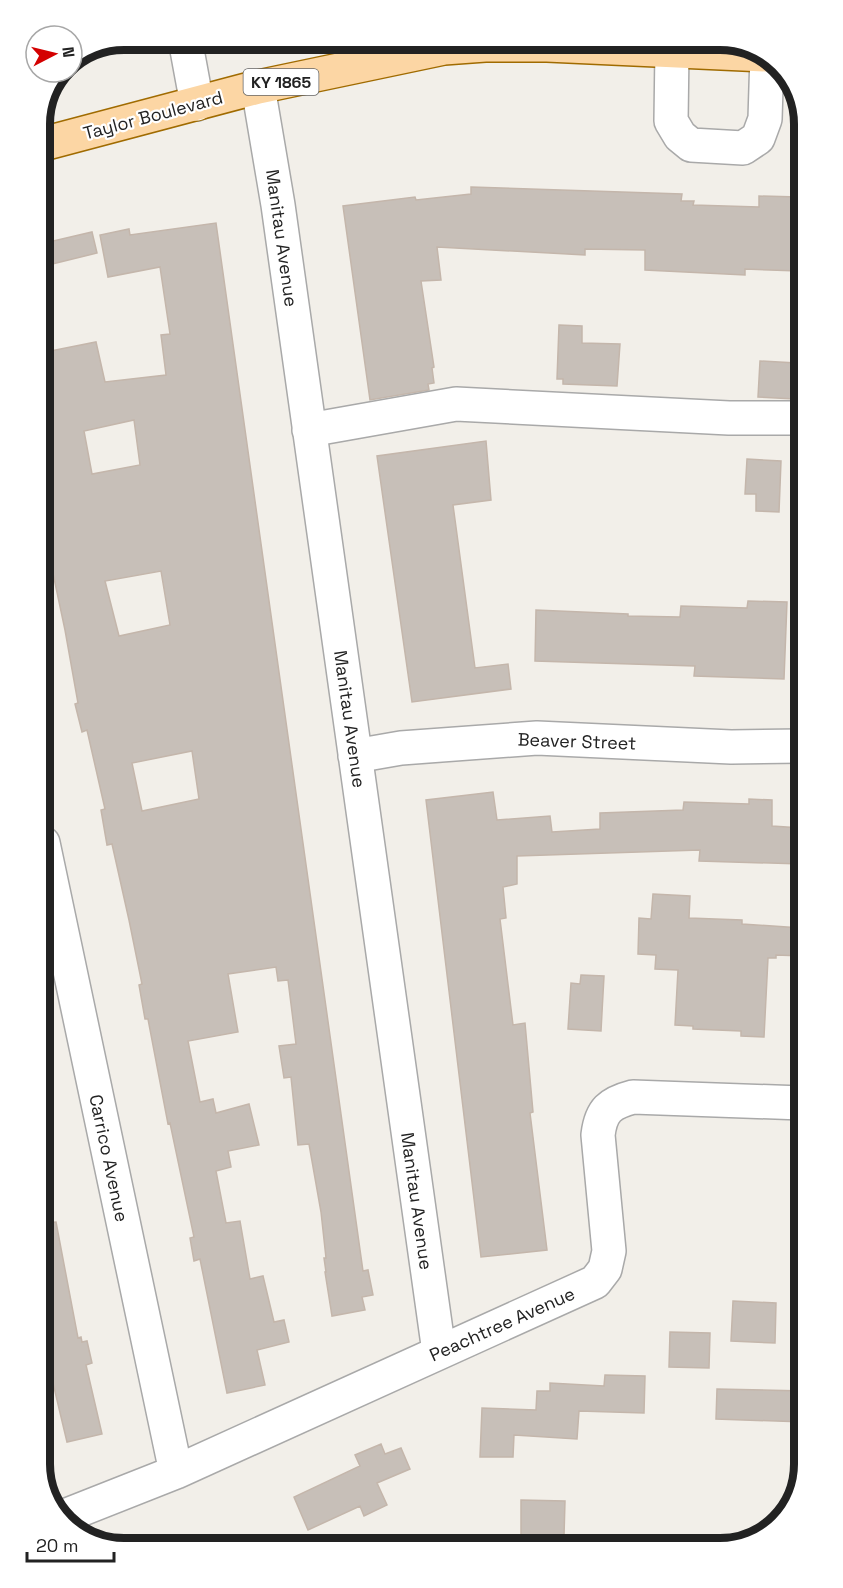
<svg xmlns="http://www.w3.org/2000/svg" width="843" height="1588" font-family="'Space Grotesk',sans-serif">
  <style>
    .building { fill: #c7bfb8; stroke: #c4b6ab; stroke-width: 1.5; fill-rule: evenodd }
    .lines { fill: none; stroke-linecap: round; stroke-linejoin: round }
    .minor-casing { stroke: #a9a9a9; stroke-width: 36 }
    .major-casing { stroke: #a06b00; stroke-width: 36 }
    .minor { stroke: #fff; stroke-width: 33 }
    .major { stroke: #fcd6a4; stroke-width: 33 }
    .labels { text-anchor: middle; dominant-baseline: central; stroke-width: 4.5; stroke-linejoin: round; paint-order: stroke }
    .shield { fill: #fff; stroke: #646464; stroke-width: 1.5 }
    .shield-label { font-size: 16px; font-weight: bold; fill: #222 }
    .street-label { font-size: 18px; fill: #222; stroke: #fff }
    .rim { fill: none; stroke: #222; stroke-width: 8 }
  </style>
  <rect width="100%" height="100%" fill="#f2efe9"/>
  <path class="building" d="M 471,187 L 682,194 L 681,201 L 694,201 L 693,205 L 759,207 L 759,196 L 798,197 L 798,271 L 745,269 L 745,275 L 645,270 L 645,250 L 585,249 L 585,255 L 437,247 L 441,280 L 421,281 L 434,367 L 432,368 L 434,383 L 428,384 L 429,390 L 370,400 L 343,206 L 415,197 L 416,200 L 471,194 Z
    M 216,223 L 363,1271 L 368,1270 L 373,1295 L 362,1297 L 365,1310 L 332,1316 L 325,1272 L 326,1272 L 324,1258 L 326,1258 L 321,1212 L 309,1144 L 298,1145 L 291,1077 L 284,1078 L 279,1046 L 296,1044 L 288,980 L 278,981 L 276,967 L 228,974 L 238,1032 L 188,1041 L 200,1102 L 213,1099 L 216,1113 L 249,1104 L 259,1145 L 228,1151 L 231,1167 L 216,1171 L 226,1223 L 240,1221 L 250,1279 L 263,1276 L 274,1322 L 284,1320 L 289,1342 L 257,1350 L 265,1385 L 227,1393 L 200,1259 L 194,1261 L 190,1238 L 194,1237 L 170,1123 L 168,1124 L 148,1019 L 145,1019 L 139,985 L 142,984 L 129,920 L 112,844 L 107,845 L 101,810 L 105,809 L 87,730 L 82,732 L 75,704 L 78,703 L 65,630 L 41,517 L 40,353 L 96,342 L 105,382 L 166,375 L 161,335 L 170,334 L 160,267 L 108,277 L 100,235 L 129,229 L 130,235 ZM 134,420 L 140,465 L 92,474 L 84,431 ZM 161,571 L 170,625 L 119,636 L 105,581 ZM 192,751 L 199,799 L 142,811 L 132,763 Z
    M 92,232 L 97,253 L 40,267 L 40,244 Z
    M 559,325 L 582,326 L 582,343 L 620,344 L 617,386 L 563,384 L 563,379 L 557,379 Z
    M 760,361 L 796,363 L 794,399 L 758,397 Z
    M 486,441 L 491,500 L 453,505 L 475,668 L 508,664 L 511,689 L 412,702 L 377,456 Z
    M 747,459 L 781,461 L 779,512 L 756,511 L 756,494 L 745,494 Z
    M 748,601 L 787,602 L 784,679 L 694,676 L 695,666 L 535,661 L 536,610 L 628,614 L 628,616 L 680,617 L 681,606 L 747,608 Z
    M 493,792 L 497,820 L 550,816 L 552,832 L 600,829 L 600,813 L 683,810 L 684,802 L 749,804 L 749,799 L 772,800 L 772,826 L 801,828 L 801,864 L 699,861 L 700,850 L 517,856 L 517,884 L 503,887 L 506,918 L 500,919 L 513,1025 L 525,1023 L 533,1112 L 530,1113 L 547,1250 L 481,1257 L 426,800 Z
    M 653,894 L 690,896 L 689,918 L 742,920 L 742,924 L 801,928 L 802,956 L 776,955 L 776,958 L 768,958 L 764,1037 L 741,1036 L 741,1031 L 693,1029 L 693,1026 L 675,1025 L 678,970 L 655,969 L 656,955 L 638,954 L 639,918 L 651,919 Z
    M 581,975 L 604,976 L 601,1031 L 568,1029 L 571,983 L 580,984 Z
    M 56,1222 L 78,1338 L 81,1337 L 82,1342 L 87,1341 L 92,1363 L 86,1365 L 102,1434 L 67,1442 L 52,1379 L 45,1380 L 44,1223 Z
    M 733,1301 L 776,1303 L 775,1343 L 731,1341 Z
    M 670,1332 L 710,1333 L 709,1368 L 669,1367 Z
    M 605,1375 L 645,1376 L 644,1413 L 579,1411 L 577,1439 L 514,1435 L 513,1457 L 480,1457 L 482,1408 L 536,1410 L 537,1391 L 550,1391 L 550,1383 L 604,1386 Z
    M 717,1389 L 804,1391 L 804,1422 L 716,1419 Z
    M 381,1444 L 385,1454 L 401,1448 L 410,1469 L 377,1483 L 387,1505 L 364,1516 L 360,1506 L 308,1530 L 294,1497 L 360,1466 L 355,1455 Z
    M 521,1500 L 565,1501 L 564,1536 L 521,1535 Z"/>
  <g class="lines">
    <defs>
      <path id="minor" d="M 185,39 L 197,104
        M 672,50 L 671,121 L 680,136 L 691,145 L 743,148 L 758,138 L 765,119 L 767,55
        M 258,87 L 278,205 L 439,1352
        M 309,430 L 456,404 L 729,418 L 799,418
        M 355,756 L 401,748 L 537,738 L 731,747 L 801,746
        M 43,843 L 176,1472
        M 62,1517 L 176,1472 L 595,1282 L 605,1269 L 609,1251 L 598,1135 C 601,1110 610,1103 633,1097 L 802,1103"/>
      <path id="major" d="M 39,145 L 258,87 L 444,48 L 485,45 L 547,45 L 766,55"/>
    </defs>
    <use href="#minor" class="minor-casing"/>
    <use href="#major" class="major-casing"/>
    <use href="#minor" class="minor"/>
    <use href="#major" class="major"/>
  </g>
  <g class="labels">
    <rect class="shield" x="243.5" y="69" width="75" height="26" rx="4.5"/>
    <g class="shield-label">
      <text x="281" y="82">KY 1865</text>
    </g>
    <g class="street-label">
      <text transform="translate(153 115) rotate(-15)">Taylor Boulevard</text>
      <text transform="translate(282 238) rotate(82)">Manitau Avenue</text>
      <text transform="translate(350 719) rotate(82)">Manitau Avenue</text>
      <text transform="translate(577 741) rotate(2)">Beaver Street</text>
      <text transform="translate(109 1158) rotate(78)">Carrico Avenue</text>
      <text transform="translate(417 1201) rotate(82)">Manitau Avenue</text>
      <text transform="translate(502 1324) rotate(-24)">Peachtree Avenue</text>
    </g>
  </g>
  <path d="M0 0H843V1588H0ZM124 50H720A74 74 0 0 1 794 124V1464A74 74 0 0 1 720 1538H124A74 74 0 0 1 50 1464V124A74 74 0 0 1 124 50Z" fill="#fff" fill-rule="evenodd"/>
  <path class="rim" d="M124 50H720A74 74 0 0 1 794 124V1464A74 74 0 0 1 720 1538H124A74 74 0 0 1 50 1464V124A74 74 0 0 1 124 50Z"/>
  <g transform="translate(54 54) rotate(83)"><circle r="28" fill="#ffffff" stroke="#a7a7a7" stroke-width="1.5"/>
  <path d="M0-4.5L10 22L0 15L-10 22Z" fill="#d40000"/>
  <text y="-9" font-size="16" font-weight="bold" text-anchor="middle" fill="#222222">N</text>
  </g>
  <path d="M27 1552v9h87v-9" fill="none" stroke="#222222" stroke-width="3"/>
  <text x="36" y="1552" font-size="18" fill="#222222" stroke="#ffffff" stroke-width="4.5" paint-order="stroke">20 m</text>
</svg>
